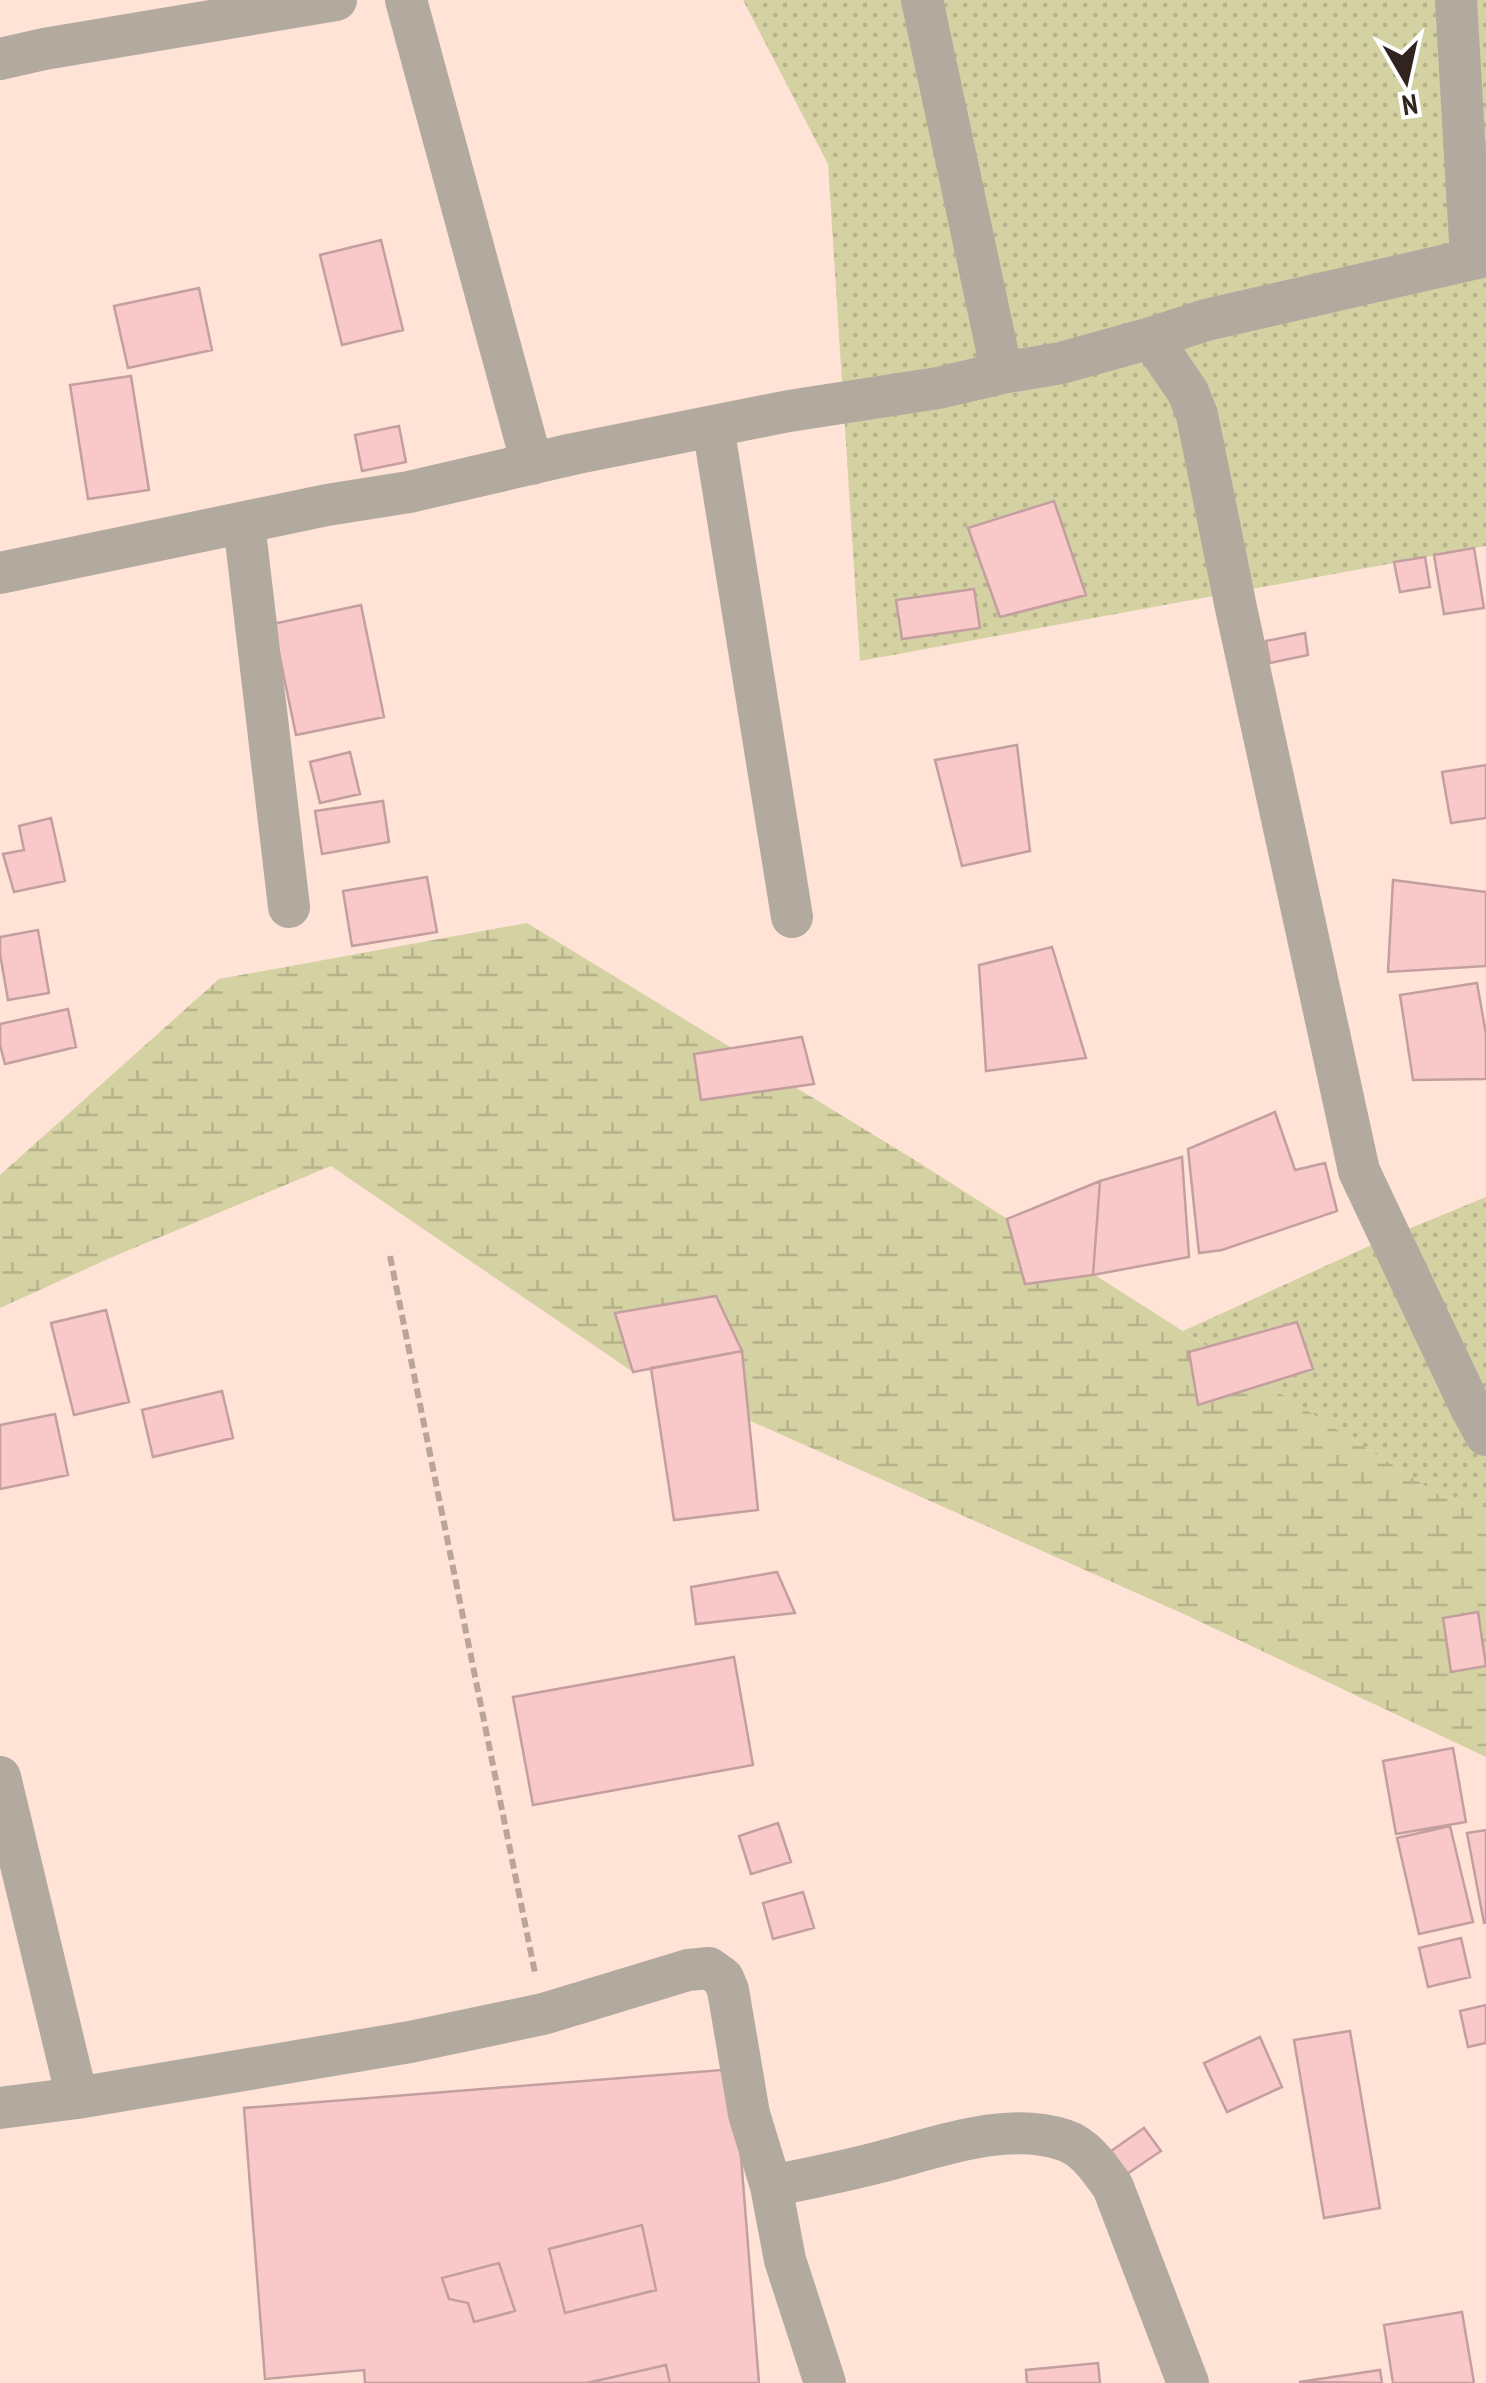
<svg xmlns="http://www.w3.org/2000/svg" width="1486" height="2383" font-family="'PT Sans Narrow',sans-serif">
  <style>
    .grass { fill: url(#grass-dots) }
    .wetland { fill: url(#wetland-marsh) }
    .building { fill: #f9c8c9; stroke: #c39fa0; stroke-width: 2.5 }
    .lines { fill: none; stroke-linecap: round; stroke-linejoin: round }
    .path { stroke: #bba49a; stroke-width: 6; stroke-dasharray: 10 5; stroke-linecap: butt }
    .minor { stroke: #b3aa9f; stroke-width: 42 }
  </style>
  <defs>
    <pattern id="grass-dots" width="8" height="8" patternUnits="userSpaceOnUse" patternTransform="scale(2.5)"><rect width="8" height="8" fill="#d4d1a2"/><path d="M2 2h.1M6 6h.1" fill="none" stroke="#b6b38b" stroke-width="1.8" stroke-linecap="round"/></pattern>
    <pattern id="wetland-marsh" width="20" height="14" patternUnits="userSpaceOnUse" patternTransform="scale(2.5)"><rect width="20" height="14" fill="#d4d1a2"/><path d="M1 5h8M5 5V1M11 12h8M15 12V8" fill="none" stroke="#b6b38b"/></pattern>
  </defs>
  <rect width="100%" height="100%" fill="#ffe3d7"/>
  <path class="grass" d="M 743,0 L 1486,0 L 1486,546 L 860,661 L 828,164 Z
    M 1486,1197 L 1486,1510 L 1441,1496 L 1183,1331 L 1389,1237 Z"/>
  <path class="wetland" d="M 527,923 L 918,1162 L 1441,1496 L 1486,1510 L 1486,1757 L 1186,1615 L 699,1398 L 651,1368 L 633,1372 L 331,1166 L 110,1258 L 0,1308 L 0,1175 L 219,979 Z"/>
  <path class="building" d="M 381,240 L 403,330 L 342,345 L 320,255 Z
    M 199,288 L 212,350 L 128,368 L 114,306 Z
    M 131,376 L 149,490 L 88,499 L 70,385 Z
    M 399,426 L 406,462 L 362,471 L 355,435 Z
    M 1054,501 L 1086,595 L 1000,617 L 968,528 Z
    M 1474,548 L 1484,608 L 1444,614 L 1434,555 Z
    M 1425,557 L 1430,587 L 1400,592 L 1394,562 Z
    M 974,589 L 980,628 L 902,639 L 896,600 Z
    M 361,605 L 384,717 L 296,735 L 273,624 Z
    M 1305,633 L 1308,655 L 1270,663 L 1266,641 Z
    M 1017,745 L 1030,851 L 962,866 L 935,760 Z
    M 350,752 L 360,794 L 320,803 L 310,762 Z
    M 1486,765 L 1486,818 L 1451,823 L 1442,772 Z
    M 383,801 L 389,842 L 322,854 L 315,811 Z
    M 51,818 L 65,881 L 14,892 L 3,854 L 24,850 L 19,826 Z
    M 427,877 L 437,932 L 352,946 L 343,891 Z
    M 1393,880 L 1486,892 L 1486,966 L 1388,972 Z
    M 38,930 L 49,993 L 8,1000 L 0,954 L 0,937 Z
    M 1052,947 L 1086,1058 L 986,1071 L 979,965 Z
    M 1477,983 L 1486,1034 L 1486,1079 L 1413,1080 L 1400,995 Z
    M 68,1009 L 76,1047 L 5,1064 L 0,1045 L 0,1024 Z
    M 802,1037 L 814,1084 L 701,1100 L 694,1054 Z
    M 1275,1112 L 1295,1170 L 1325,1163 L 1337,1211 L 1222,1250 L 1199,1253 L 1188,1149 Z
    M 1182,1157 L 1189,1257 L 1093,1275 L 1100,1181 Z
    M 1100,1181 L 1093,1275 L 1025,1284 L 1007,1219 Z
    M 716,1296 L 742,1351 L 633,1372 L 615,1313 Z
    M 106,1310 L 129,1402 L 74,1415 L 51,1323 Z
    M 1297,1322 L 1313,1369 L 1198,1405 L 1189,1352 Z
    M 742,1351 L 758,1510 L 674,1520 L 651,1368 Z
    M 222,1391 L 233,1438 L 153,1457 L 142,1410 Z
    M 55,1414 L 68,1475 L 0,1489 L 0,1425 Z
    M 777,1572 L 795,1613 L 696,1624 L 691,1587 Z
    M 1478,1612 L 1486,1666 L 1451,1672 L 1443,1618 Z
    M 734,1657 L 753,1765 L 533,1805 L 513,1697 Z
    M 1453,1748 L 1466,1822 L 1396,1834 L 1383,1761 Z
    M 778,1823 L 791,1862 L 751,1874 L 739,1836 Z
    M 1450,1826 L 1473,1922 L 1419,1934 L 1397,1838 Z
    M 1486,1830 L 1486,1922 L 1484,1923 L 1467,1833 Z
    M 803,1892 L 814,1928 L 773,1939 L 763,1903 Z
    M 1461,1938 L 1470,1977 L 1428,1987 L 1419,1948 Z
    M 1486,2005 L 1486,2043 L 1468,2047 L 1460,2011 Z
    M 1350,2031 L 1380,2208 L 1324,2218 L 1294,2040 Z
    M 1260,2037 L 1282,2087 L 1227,2112 L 1204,2063 Z
    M 734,2069 L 759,2383 L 365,2383 L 364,2370 L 265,2379 L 244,2108 Z
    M 1144,2128 L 1161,2151 L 1127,2174 L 1111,2151 Z
    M 642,2225 L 656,2290 L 565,2313 L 549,2249 Z
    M 499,2263 L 515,2311 L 474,2322 L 468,2303 L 449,2299 L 442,2278 Z
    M 1462,2312 L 1474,2383 L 1393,2383 L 1384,2325 Z
    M 1098,2363 L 1100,2383 L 1027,2383 L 1026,2370 Z
    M 666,2365 L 670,2383 L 587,2383 Z
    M 1380,2370 L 1382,2383 L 1299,2382 Z"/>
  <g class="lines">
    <path class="path" d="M 390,1256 L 535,1973"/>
    <path class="minor" d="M 406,0 L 532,464
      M 922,0 L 1002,373
      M 1456,0 L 1471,259
      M 0,59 L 44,49 L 336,0
      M 1151,338 L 1188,392 L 1197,415 L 1236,608 L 1359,1171 L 1470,1406 L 1486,1435
      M 713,426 L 792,917
      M 244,523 L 289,907
      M 0,573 L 327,505 L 409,492 L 573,454 L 713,426 L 789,411 L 938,388 L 1002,373 L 1061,363 L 1151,338 L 1206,320 L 1486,256
      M 0,1777 L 77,2098
      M 0,2108 L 77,2098 L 410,2042 L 543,2014 L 688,1970 L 709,1968 L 723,1978 L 728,1990 L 749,2114 L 771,2186 L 785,2260 L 825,2383
      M 771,2186 C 806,2179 841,2172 876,2163 C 933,2149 1005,2120 1064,2140 C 1086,2147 1100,2169 1113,2187 L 1188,2383"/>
  </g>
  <g transform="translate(1406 80) rotate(171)" stroke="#ffffff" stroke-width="8" paint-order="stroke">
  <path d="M0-8L18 38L0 25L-18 38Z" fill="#31241f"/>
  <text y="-15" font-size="28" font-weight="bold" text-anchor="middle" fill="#31241f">N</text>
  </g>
</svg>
